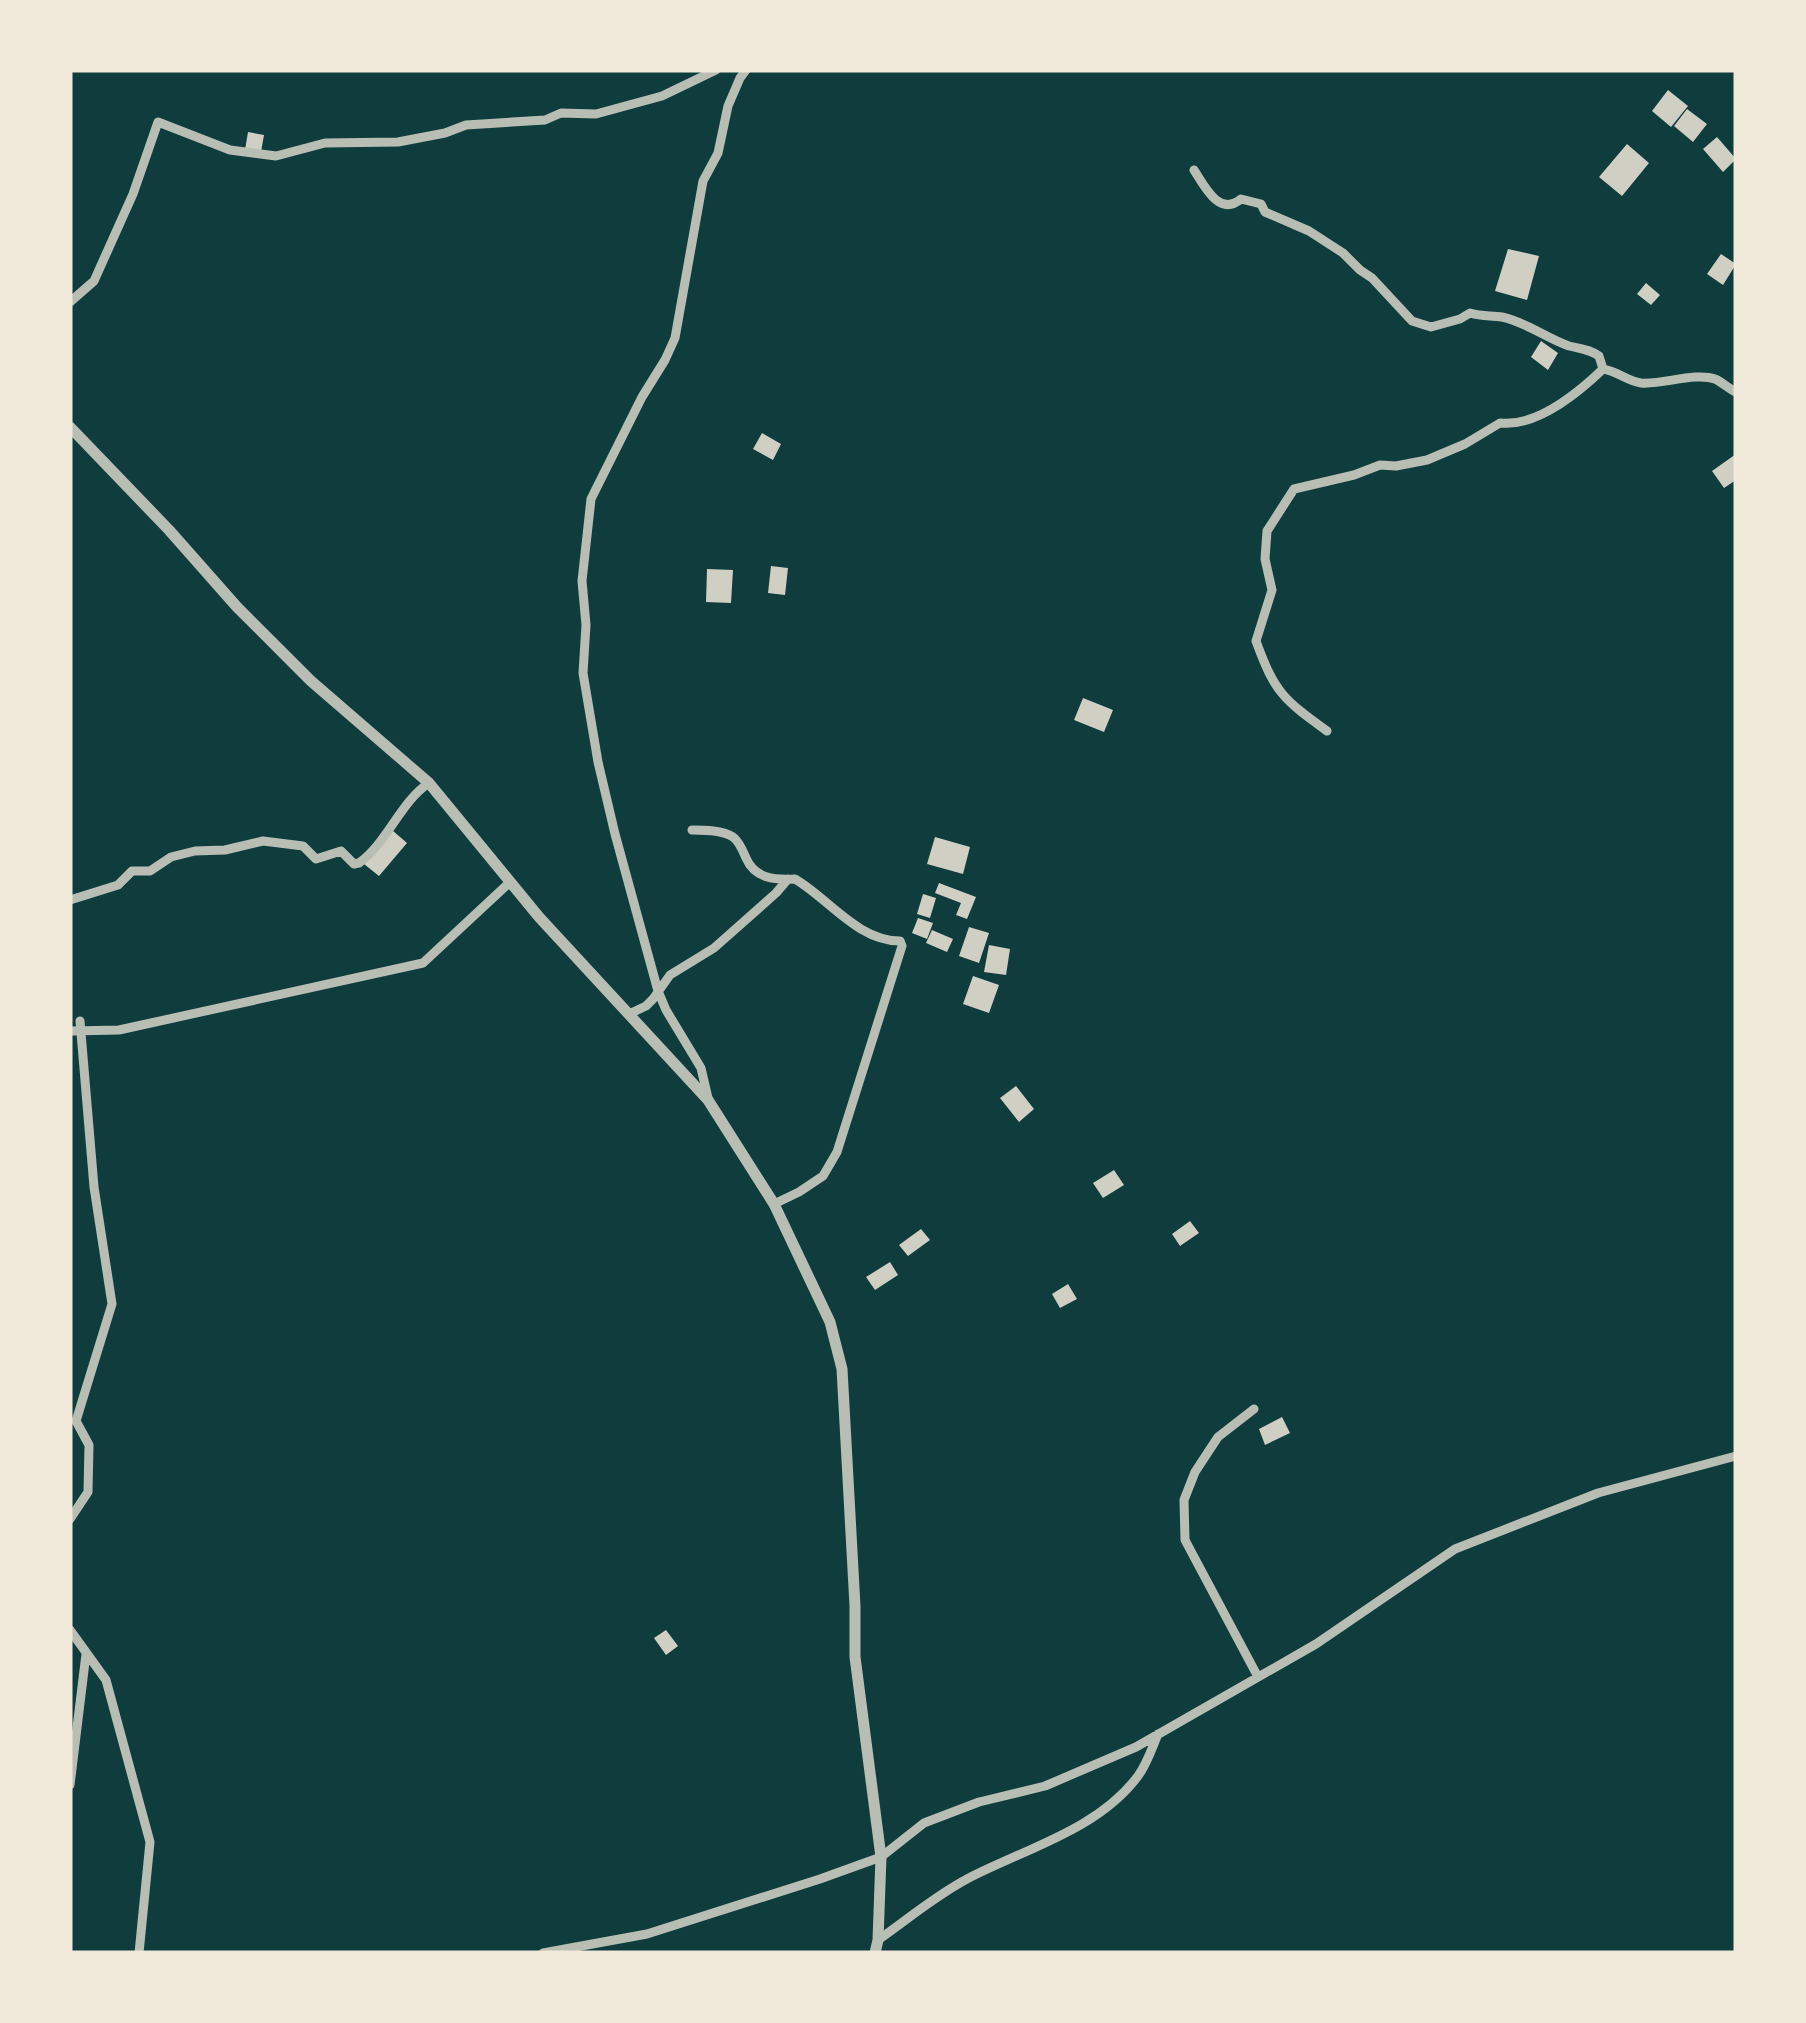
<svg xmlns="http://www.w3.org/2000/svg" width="1806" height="2023" font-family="Merriweather,serif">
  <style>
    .building { fill: #cfcfc3 }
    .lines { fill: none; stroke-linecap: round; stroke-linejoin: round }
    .minor { stroke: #b8beb3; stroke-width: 9 }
    .tertiary { stroke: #b8beb3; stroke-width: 11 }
  </style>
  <rect width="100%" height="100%" fill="#0f3d3e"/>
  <path class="building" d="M 1668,90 L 1688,106 L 1671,127 L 1652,111 Z
    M 1687,109 L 1707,124 L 1693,142 L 1674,126 Z
    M 248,132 L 264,135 L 261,152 L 245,150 Z
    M 1717,137 L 1736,159 L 1723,172 L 1703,149 Z
    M 1627,144 L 1649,163 L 1622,196 L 1599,177 Z
    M 1508,249 L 1539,256 L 1527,300 L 1495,291 Z
    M 1721,254 L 1736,264 L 1723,285 L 1707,274 Z
    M 1646,283 L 1660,295 L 1651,305 L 1637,294 Z
    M 1541,341 L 1558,353 L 1548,370 L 1531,357 Z
    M 762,433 L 781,444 L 773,460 L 753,449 Z
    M 1736,454 L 1736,480 L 1724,488 L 1712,471 Z
    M 771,566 L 788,568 L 785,595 L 768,593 Z
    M 707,569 L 733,570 L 731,603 L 706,602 Z
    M 1083,698 L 1113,710 L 1104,732 L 1074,720 Z
    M 392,830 L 407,843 L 379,876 L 364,864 Z
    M 935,837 L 970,847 L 963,874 L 927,864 Z
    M 939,883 L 976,897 L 967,919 L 956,915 L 961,903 L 935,893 Z
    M 923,894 L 936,898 L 930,918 L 917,914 Z
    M 918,918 L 933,923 L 927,939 L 912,933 Z
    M 969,927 L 989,933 L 979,963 L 959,956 Z
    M 932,930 L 953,939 L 947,952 L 926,943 Z
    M 989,945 L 1010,949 L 1006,975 L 984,972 Z
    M 973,976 L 999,985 L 989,1013 L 963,1004 Z
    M 1016,1086 L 1034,1109 L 1019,1122 L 1000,1098 Z
    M 1114,1170 L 1124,1185 L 1103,1198 L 1093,1183 Z
    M 1190,1221 L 1199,1233 L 1180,1246 L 1172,1234 Z
    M 921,1229 L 930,1240 L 908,1256 L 899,1245 Z
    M 890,1262 L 898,1275 L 875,1290 L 866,1277 Z
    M 1068,1284 L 1077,1299 L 1060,1308 L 1052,1294 Z
    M 1282,1417 L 1290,1433 L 1265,1445 L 1259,1429 Z
    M 666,1630 L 678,1646 L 666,1655 L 654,1638 Z"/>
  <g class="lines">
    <path class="minor" d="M 1194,170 C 1205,187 1219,217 1241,199 L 1261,204 L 1265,212 L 1309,231 L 1343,253 L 1360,270 L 1372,278 L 1412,321 L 1431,327 L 1460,319 L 1470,313 C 1483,317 1491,315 1502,317 C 1526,322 1546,338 1569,346 C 1581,349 1589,349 1599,356 L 1603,369
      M 70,302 L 94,281 L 133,194 L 158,122 L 230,150 L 276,156 L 325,143 L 398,142 L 445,133 L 466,125 L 545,120 L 561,113 L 596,114 L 662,96 L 716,70
      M 1327,731 C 1283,699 1275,693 1256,641 L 1272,590 L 1265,559 L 1267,531 L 1294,489 L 1354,475 L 1380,465 L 1396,466 L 1427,460 L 1465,444 L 1500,423 C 1537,427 1578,393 1603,369 C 1617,371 1627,381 1641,383 C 1662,385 1695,372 1715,379 C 1722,382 1729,389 1736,392
      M 692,830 C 704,830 723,830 733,837 C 739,841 743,851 746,858 C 755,879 775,880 795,879 C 829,899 858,941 900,941 L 902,946 L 837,1152 L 823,1176 L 799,1192 L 774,1204
      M 70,900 L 118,885 L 132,871 L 150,871 L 171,857 L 195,851 L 225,850 L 263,841 L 303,846 L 316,859 L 341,851 L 354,864 L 359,863 C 388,842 400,802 429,783
      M 629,1014 L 646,1006 L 653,999 L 670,975 L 714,948 L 776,893 L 788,879
      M 70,1031 L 119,1030 L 423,963 L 510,882
      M 708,1098 L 701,1068 L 666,1010 L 658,991 L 615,834 L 598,762 L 583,673 L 586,625 L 582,581 L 591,499 L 642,397 L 665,360 L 675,338 L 703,181 L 718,153 L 728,106 L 740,78 L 746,70
      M 1254,1409 L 1218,1437 L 1195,1472 L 1184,1500 L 1185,1540 L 1258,1677
      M 70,1519 L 88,1492 L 89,1445 L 76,1421 L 112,1304 L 94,1187 L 80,1021
      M 70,1630 L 106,1680 L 150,1842 L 139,1953
      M 70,1785 L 86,1654
      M 878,1940 C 908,1919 935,1896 967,1879 C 1024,1849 1098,1830 1138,1776 C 1147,1764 1152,1748 1158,1734
      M 543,1953 L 647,1934 L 820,1879 L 881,1857 L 924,1823 L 979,1802 L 1045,1786 L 1136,1747 L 1316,1644 L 1455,1549 L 1598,1493 L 1736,1456"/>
    <path class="tertiary" d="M 70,427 L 169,530 L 237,607 L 311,681 L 429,783 L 539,917 L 708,1100 L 774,1204 L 830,1322 L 842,1369 L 855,1606 L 855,1657 L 881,1857 L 878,1940 L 875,1953"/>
  </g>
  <rect width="1806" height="2023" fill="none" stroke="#f1e9da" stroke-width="145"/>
</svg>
